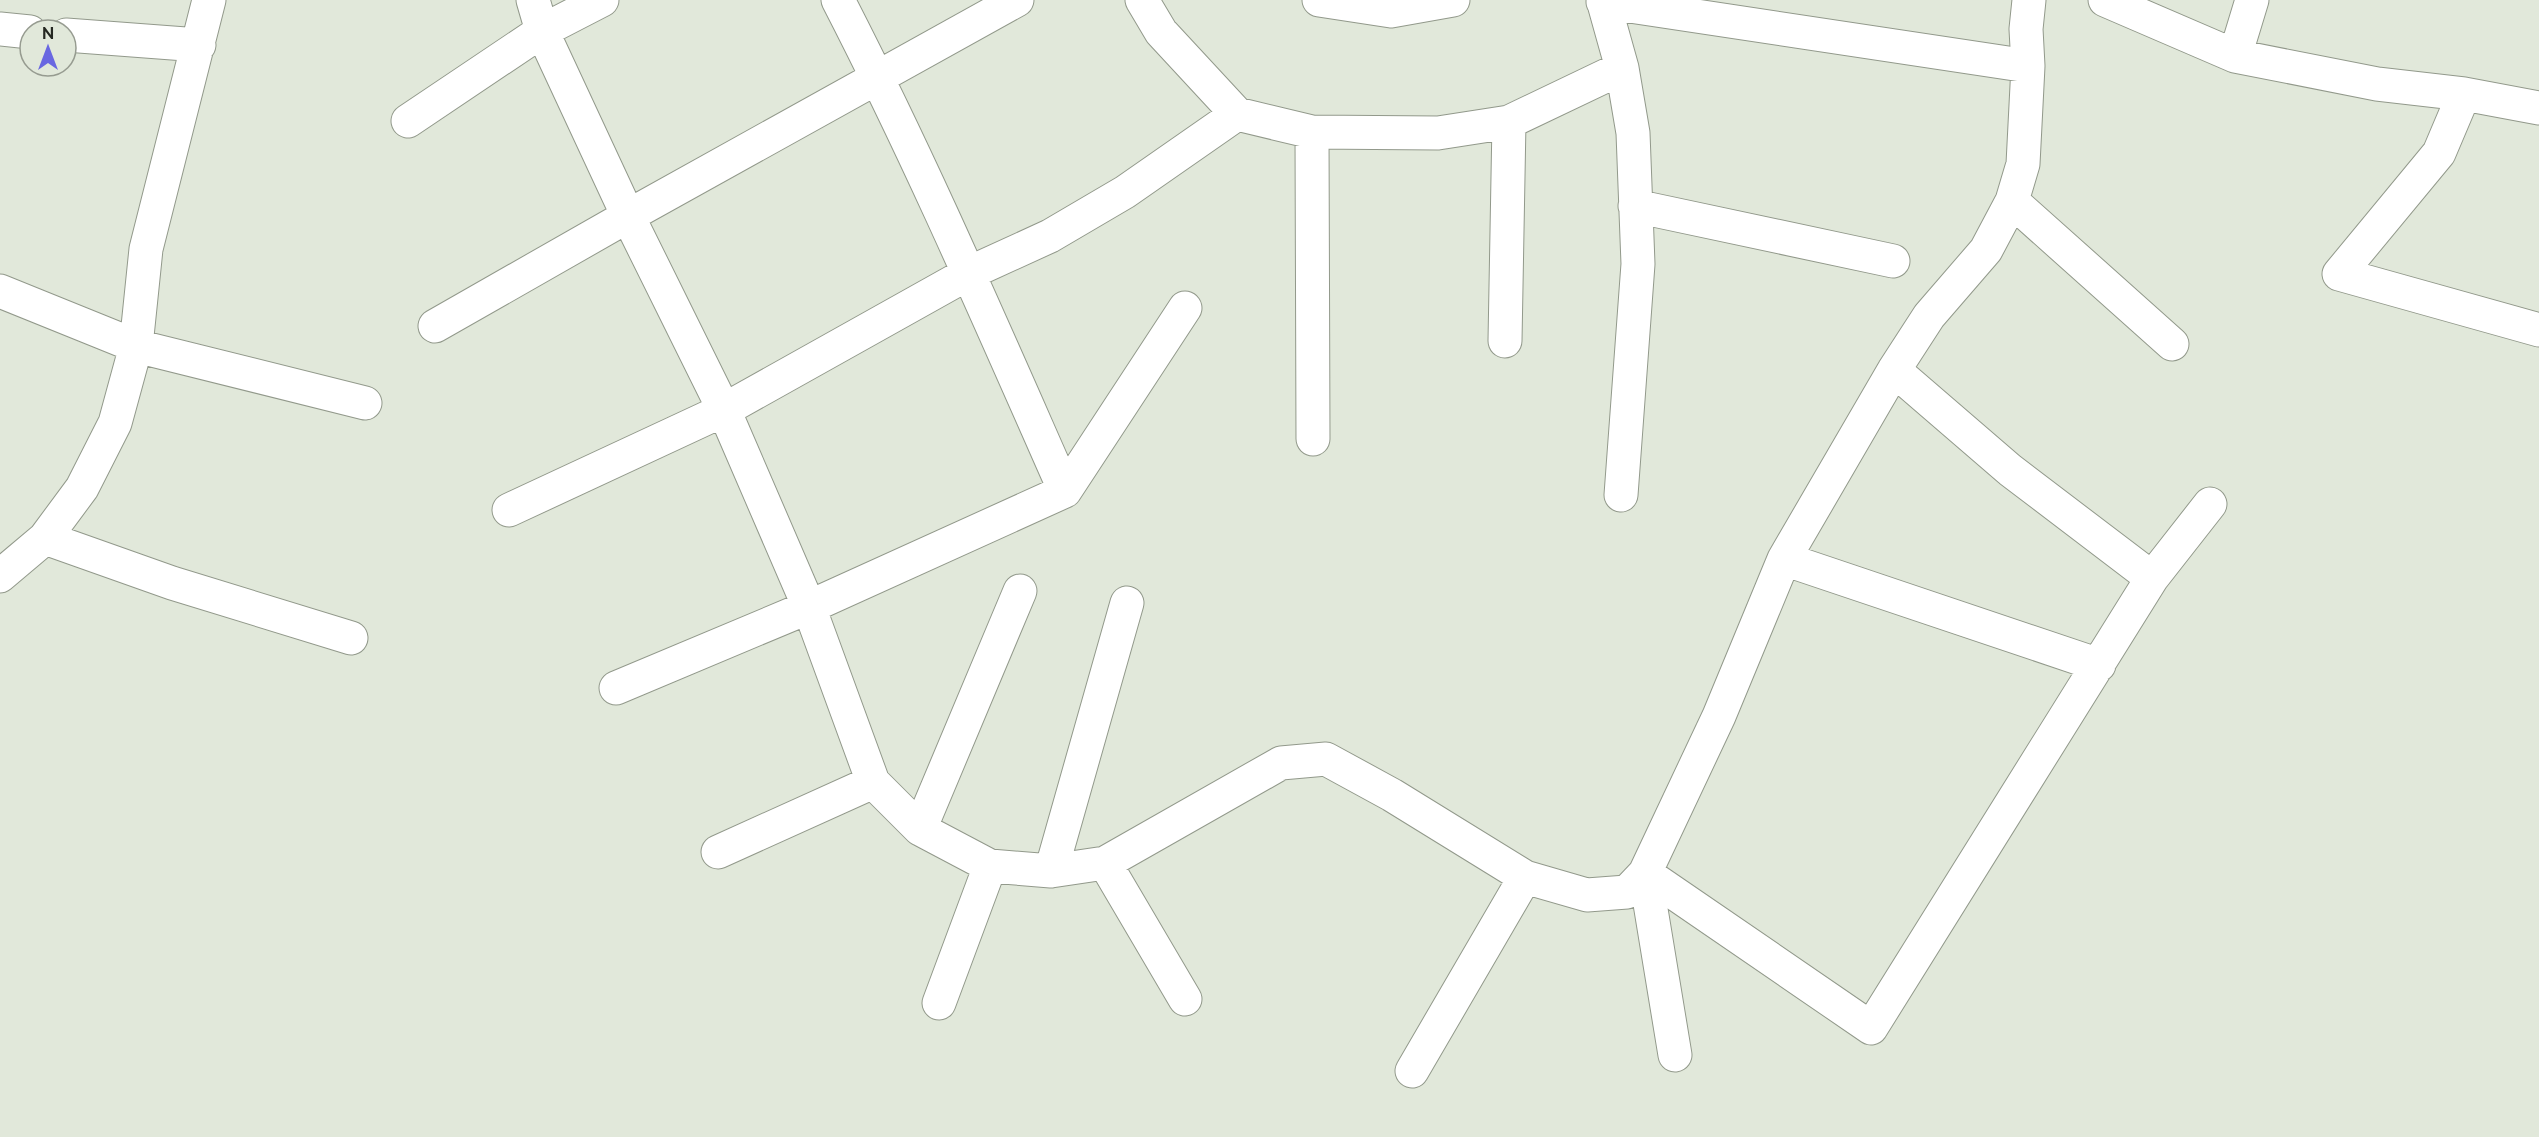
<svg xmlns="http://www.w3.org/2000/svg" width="2539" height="1137" font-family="Raleway,sans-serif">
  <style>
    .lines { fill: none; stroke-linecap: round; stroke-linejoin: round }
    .minor-casing { stroke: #92998b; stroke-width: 35 }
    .minor { stroke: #fff; stroke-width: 33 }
  </style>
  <rect width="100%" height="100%" fill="#e1e8da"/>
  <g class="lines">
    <defs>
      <path id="minor" d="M 533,0 L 542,31 L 628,216 L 724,410 L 809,607 L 873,782 L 920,829 L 990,866 L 1051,871 L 1105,863 L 1281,763 L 1326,759 L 1392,795 L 1525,877 L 1587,895 L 1627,892 L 1645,873 L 1719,716 L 1784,559 L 1894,370 L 1929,316 L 1986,250 L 2012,201 L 2023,164 L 2028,66 L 2026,29 L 2029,0
        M 838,0 C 921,161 992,326 1065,491
        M 1142,0 L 1161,32 L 1237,114 L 1312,132 L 1438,133 L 1509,122 L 1622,68
        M 1319,0 L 1391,11 L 1453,0
        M 1603,0 L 1622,68 L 1633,133 L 1638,264 L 1621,495
        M 2105,0 L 2235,56 L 2377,84 L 2464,94 L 2539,108
        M 1603,2 L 2028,66
        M 0,29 L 30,32
        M 66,35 L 199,45
        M 2235,56 L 2252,0
        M 2464,94 L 2439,153 L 2339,274 L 2539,330
        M 408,121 L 542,31 L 602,0
        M 1312,132 L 1313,439
        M 2012,201 L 2172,344
        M 1635,206 L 1893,261
        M 0,291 L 136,346 L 365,403
        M 435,326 L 628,216 L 1017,0
        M 1505,341 L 1509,122
        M 1894,370 L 2010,470 L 2152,578
        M 509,510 L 724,410 L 969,273 L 1050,236 L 1125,192 L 1237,114
        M 45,538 L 172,583 L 351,638
        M 1784,559 L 2099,665
        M 0,576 L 45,538 L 82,488 L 115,423 L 136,346 L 146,249 L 209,0
        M 616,688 L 809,607 L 1065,491 L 1185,308
        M 920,829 L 1020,591
        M 718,852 L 873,782
        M 1105,863 L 1185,999
        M 1051,871 L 1127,603
        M 1645,873 L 1871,1028 L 2152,578 L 2210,504
        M 1645,873 L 1675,1055
        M 939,1003 L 990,866
        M 1412,1071 L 1525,877"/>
    </defs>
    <use href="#minor" class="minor-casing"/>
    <use href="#minor" class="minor"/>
  </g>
  <g transform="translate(48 48)"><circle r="28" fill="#e1e8da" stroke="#969b90" stroke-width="1.5"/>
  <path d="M0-4.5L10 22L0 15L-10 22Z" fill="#6967e1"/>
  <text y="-9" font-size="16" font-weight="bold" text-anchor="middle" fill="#252822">N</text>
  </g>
</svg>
